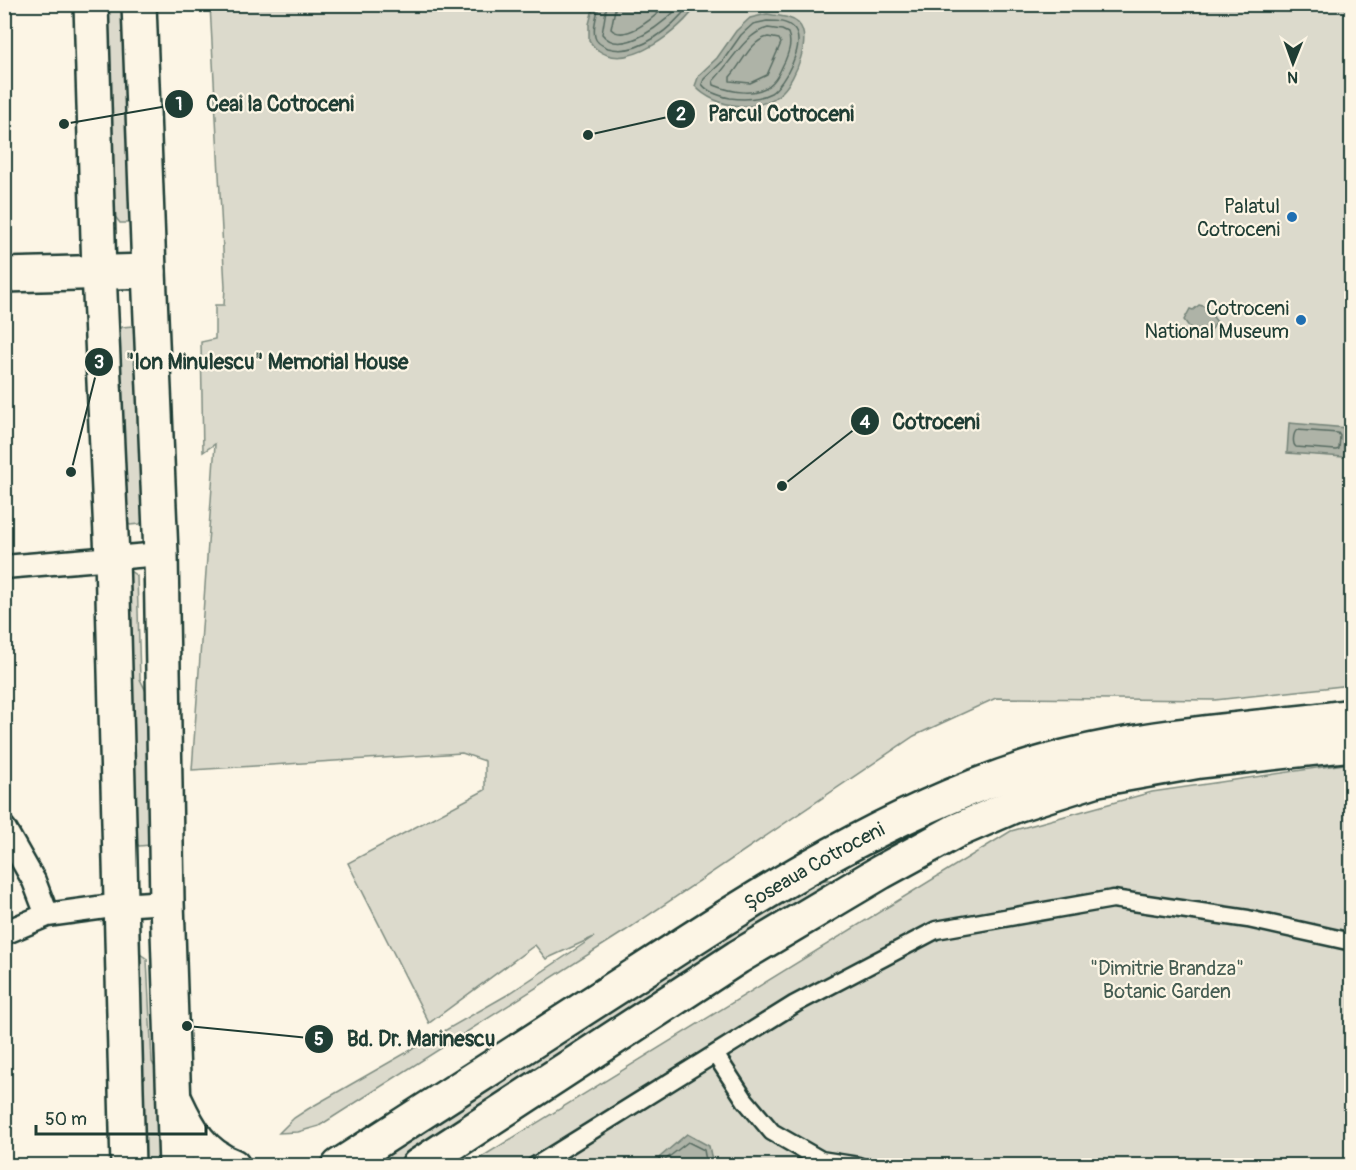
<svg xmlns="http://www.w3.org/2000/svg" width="1356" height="1170" font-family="Pangolin,sans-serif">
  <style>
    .green { fill: #dcdacc; stroke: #7e8c80; stroke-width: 1.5 }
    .water { fill: #aeb3a7; stroke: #758479; stroke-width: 1.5 }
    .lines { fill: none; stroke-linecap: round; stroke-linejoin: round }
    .shore { stroke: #586c62; stroke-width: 1.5 }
    .pedestrian-casing { stroke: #1f3d34; stroke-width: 21 }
    .minor-casing { stroke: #1f3d34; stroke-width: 27 }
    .secondary-casing { stroke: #1f3d34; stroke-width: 38 }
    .primary-casing { stroke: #1f3d34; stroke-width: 38 }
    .pedestrian { stroke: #fcf5e5; stroke-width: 16 }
    .minor { stroke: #fcf5e5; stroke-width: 22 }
    .secondary { stroke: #fcf5e5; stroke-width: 33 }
    .primary { stroke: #fcf5e5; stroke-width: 33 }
    .poi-dot { fill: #1f6fb2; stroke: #fcf5e5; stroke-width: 2 }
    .labels { text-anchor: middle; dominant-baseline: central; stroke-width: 4.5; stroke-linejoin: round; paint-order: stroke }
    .poi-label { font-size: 20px; fill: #1f3d34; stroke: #fcf5e5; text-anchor: end }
    .street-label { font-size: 20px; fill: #1f3d34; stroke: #fcf5e5 }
    .park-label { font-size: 20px; fill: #455c52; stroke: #fcf5e5 }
    .leader { fill: none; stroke: #1f3d34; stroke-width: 2 }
    .callout-dot { fill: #1f3d34; stroke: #fcf5e5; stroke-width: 2 }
    .mark-label { font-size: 18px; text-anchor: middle; font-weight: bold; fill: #fff }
    .callout-label { font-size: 21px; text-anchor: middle; font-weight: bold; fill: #1f3d34; stroke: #fcf5e5; stroke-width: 4.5; stroke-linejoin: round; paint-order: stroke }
  </style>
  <rect width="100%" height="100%" fill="#fcf5e5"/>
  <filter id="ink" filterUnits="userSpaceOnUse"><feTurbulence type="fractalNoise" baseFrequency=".0167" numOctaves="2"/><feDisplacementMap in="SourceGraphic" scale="12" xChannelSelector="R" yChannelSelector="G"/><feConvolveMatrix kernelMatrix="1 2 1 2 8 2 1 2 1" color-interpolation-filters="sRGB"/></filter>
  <g filter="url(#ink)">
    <path class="green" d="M 105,5 L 121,5 L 130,16 L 138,213 L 131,223 L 120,223 L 113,214 Z
      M 210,5 L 1351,5 L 1351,685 L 1215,700 L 996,698 L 914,736 L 625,931 L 319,1126 L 298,1132 L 279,1133 L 294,1118 L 308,1109 L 507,995 L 594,937 L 546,959 L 535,945 L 429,1023 L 348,863 L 485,790 L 485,761 L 462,753 L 192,770 L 215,444 L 203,452 L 201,342 L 215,339 L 215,305 L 224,305 L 225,287 Z
      M 133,326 L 140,334 L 146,517 L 140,524 L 130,525 L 122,518 L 116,335 L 122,327 Z
      M 130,571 L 137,576 L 140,679 L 154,708 L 151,845 L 139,846 L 132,839 L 124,577 Z
      M 1351,763 L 1351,1165 L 467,1166 L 1011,831 L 1152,792 Z
      M 822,880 L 830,880 L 828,888 L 632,1008 L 394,1165 L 369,1166 L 608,1008 L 804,887 Z
      M 140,954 L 147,959 L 152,1062 L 165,1084 L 167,1165 L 141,1165 L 135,960 Z"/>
    <path class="water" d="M 594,5 L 594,4 L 697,5 C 682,29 628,73 598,50 C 594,48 591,43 589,40 L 589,24 Z
      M 767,14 C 777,16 790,16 798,23 C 813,38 795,79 783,91 C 762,114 715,109 695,86 L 699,75 L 717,58 L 736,31 L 750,18 Z
      M 1199,305 L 1203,306 L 1209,312 L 1211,311 L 1211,314 L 1217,322 L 1211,330 L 1211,332 L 1200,338 L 1192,330 L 1189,331 L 1190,328 L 1184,320 L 1190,309 L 1193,310 Z
      M 1289,423 L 1347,428 L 1344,457 L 1287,453 Z
      M 687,1134 L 709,1146 L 713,1165 L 655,1165 L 660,1157 Z"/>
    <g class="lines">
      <path class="shore" d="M 599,4 C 598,14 592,26 595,37 C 596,43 603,46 608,48 C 639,57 673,27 690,4
        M 607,4 L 602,34 C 621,59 668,21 681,4
        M 616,4 L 611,29 C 626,44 657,14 669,4
        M 767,21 C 776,21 787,21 793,28 C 808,42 784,85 771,93 C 758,100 744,100 730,98 C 720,96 708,93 702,84 L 704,79 L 722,62 L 741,35 L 753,24 Z
        M 768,28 L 782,30 L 788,33 C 792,43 789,51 785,61 C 781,68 779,76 773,82 C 758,98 731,92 714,85 L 713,81 C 730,64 745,33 768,28 Z
        M 768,37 L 779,39 L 781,43 L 767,75 L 750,83 L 730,81 L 730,77 C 742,64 750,41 768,37 Z
        M 1297,430 L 1338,433 L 1340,436 L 1339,449 L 1336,450 L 1296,447 C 1292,444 1293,433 1297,430 Z
        M 662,1166 L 665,1160 L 688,1142 L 704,1150 L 707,1166"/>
      <defs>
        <path id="pedestrian" d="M 715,1054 L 745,1100 L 772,1132 L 821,1160 L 859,1166
          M 535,1166 L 795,1004 L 936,930 L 1113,899 L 1248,919 L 1352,942"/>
        <path id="minor" d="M 4,567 L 161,554
          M 4,828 L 34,881 L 47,915
          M 4,933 L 47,915 L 120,905 L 167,902"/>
        <path id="secondary" d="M 91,4 L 99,272
          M 139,4 L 149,271"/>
        <g id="primary">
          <path d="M 99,272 L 112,557 L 128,1166"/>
          <path d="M 4,275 L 149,271 L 161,554 L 167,902 L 176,1166"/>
          <path d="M 176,1102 C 189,1130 202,1154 233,1166"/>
          <path id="s1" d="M 339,1166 C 439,1101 539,1037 639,973 C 765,891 894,808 1039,764 C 1143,733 1245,731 1352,716"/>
          <path d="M 418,1166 L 738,957 L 881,872 L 956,831 L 1016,805 L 1098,779 L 1200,761 L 1352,744"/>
        </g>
      </defs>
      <use href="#pedestrian" class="pedestrian-casing"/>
      <use href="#minor" class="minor-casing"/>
      <use href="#secondary" class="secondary-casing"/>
      <use href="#primary" class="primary-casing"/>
      <use href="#pedestrian" class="pedestrian"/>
      <use href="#minor" class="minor"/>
      <use href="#secondary" class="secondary"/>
      <use href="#primary" class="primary"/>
    </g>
  </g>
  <g class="poi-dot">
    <circle cx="1292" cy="217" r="6"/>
    <circle cx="1301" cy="320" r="6"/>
  </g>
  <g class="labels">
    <g class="poi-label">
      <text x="1280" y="206">Palatul<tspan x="1280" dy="23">Cotroceni</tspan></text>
      <text x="1289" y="308">Cotroceni<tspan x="1289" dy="23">National Museum</tspan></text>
    </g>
    <g class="street-label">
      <text stroke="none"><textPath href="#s1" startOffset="562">Șoseaua Cotroceni</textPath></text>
    </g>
    <g class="park-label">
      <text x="1167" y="968">"Dimitrie Brandza"<tspan x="1167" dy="23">Botanic Garden</tspan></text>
    </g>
  </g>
  <path class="leader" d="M64 124L179 104M588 135L681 114M71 472L99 362M782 486L865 421M187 1026L319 1039"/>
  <g class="callout-dot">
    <circle cx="64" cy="124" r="6"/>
    <circle cx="588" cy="135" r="6"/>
    <circle cx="71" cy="472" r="6"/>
    <circle cx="782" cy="486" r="6"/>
    <circle cx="187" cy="1026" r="6"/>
    <circle cx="179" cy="104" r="15"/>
    <circle cx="681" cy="114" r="15"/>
    <circle cx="99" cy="362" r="15"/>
    <circle cx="865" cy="421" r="15"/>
    <circle cx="319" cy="1039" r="15"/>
  </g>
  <g class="mark-label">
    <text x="179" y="110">1</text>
    <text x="681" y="120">2</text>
    <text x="99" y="368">3</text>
    <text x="865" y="428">4</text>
    <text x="319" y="1045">5</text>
  </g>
  <g class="callout-label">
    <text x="280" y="111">Ceai la Cotroceni</text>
    <text x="781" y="121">Parcul Cotroceni</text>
    <text x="267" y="369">"Ion Minulescu" Memorial House</text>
    <text x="936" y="429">Cotroceni</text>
    <text x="421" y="1046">Bd. Dr. Marinescu</text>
  </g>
  <rect width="1356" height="1170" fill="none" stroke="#fcf5e5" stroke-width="24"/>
  <rect x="12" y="12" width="1332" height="1146" fill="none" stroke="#1f3d34" stroke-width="2" filter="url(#ink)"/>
  <g transform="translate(1293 63) rotate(181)" stroke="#fcf5e5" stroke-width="4.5" paint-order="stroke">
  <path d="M0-4.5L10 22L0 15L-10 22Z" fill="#1f3d34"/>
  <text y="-9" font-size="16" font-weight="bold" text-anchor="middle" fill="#1f3d34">N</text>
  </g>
  <path d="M36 1125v9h170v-9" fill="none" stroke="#1f3d34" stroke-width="3"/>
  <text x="45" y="1125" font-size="18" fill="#1f3d34" stroke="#fcf5e5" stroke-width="4.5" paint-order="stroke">50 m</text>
</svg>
